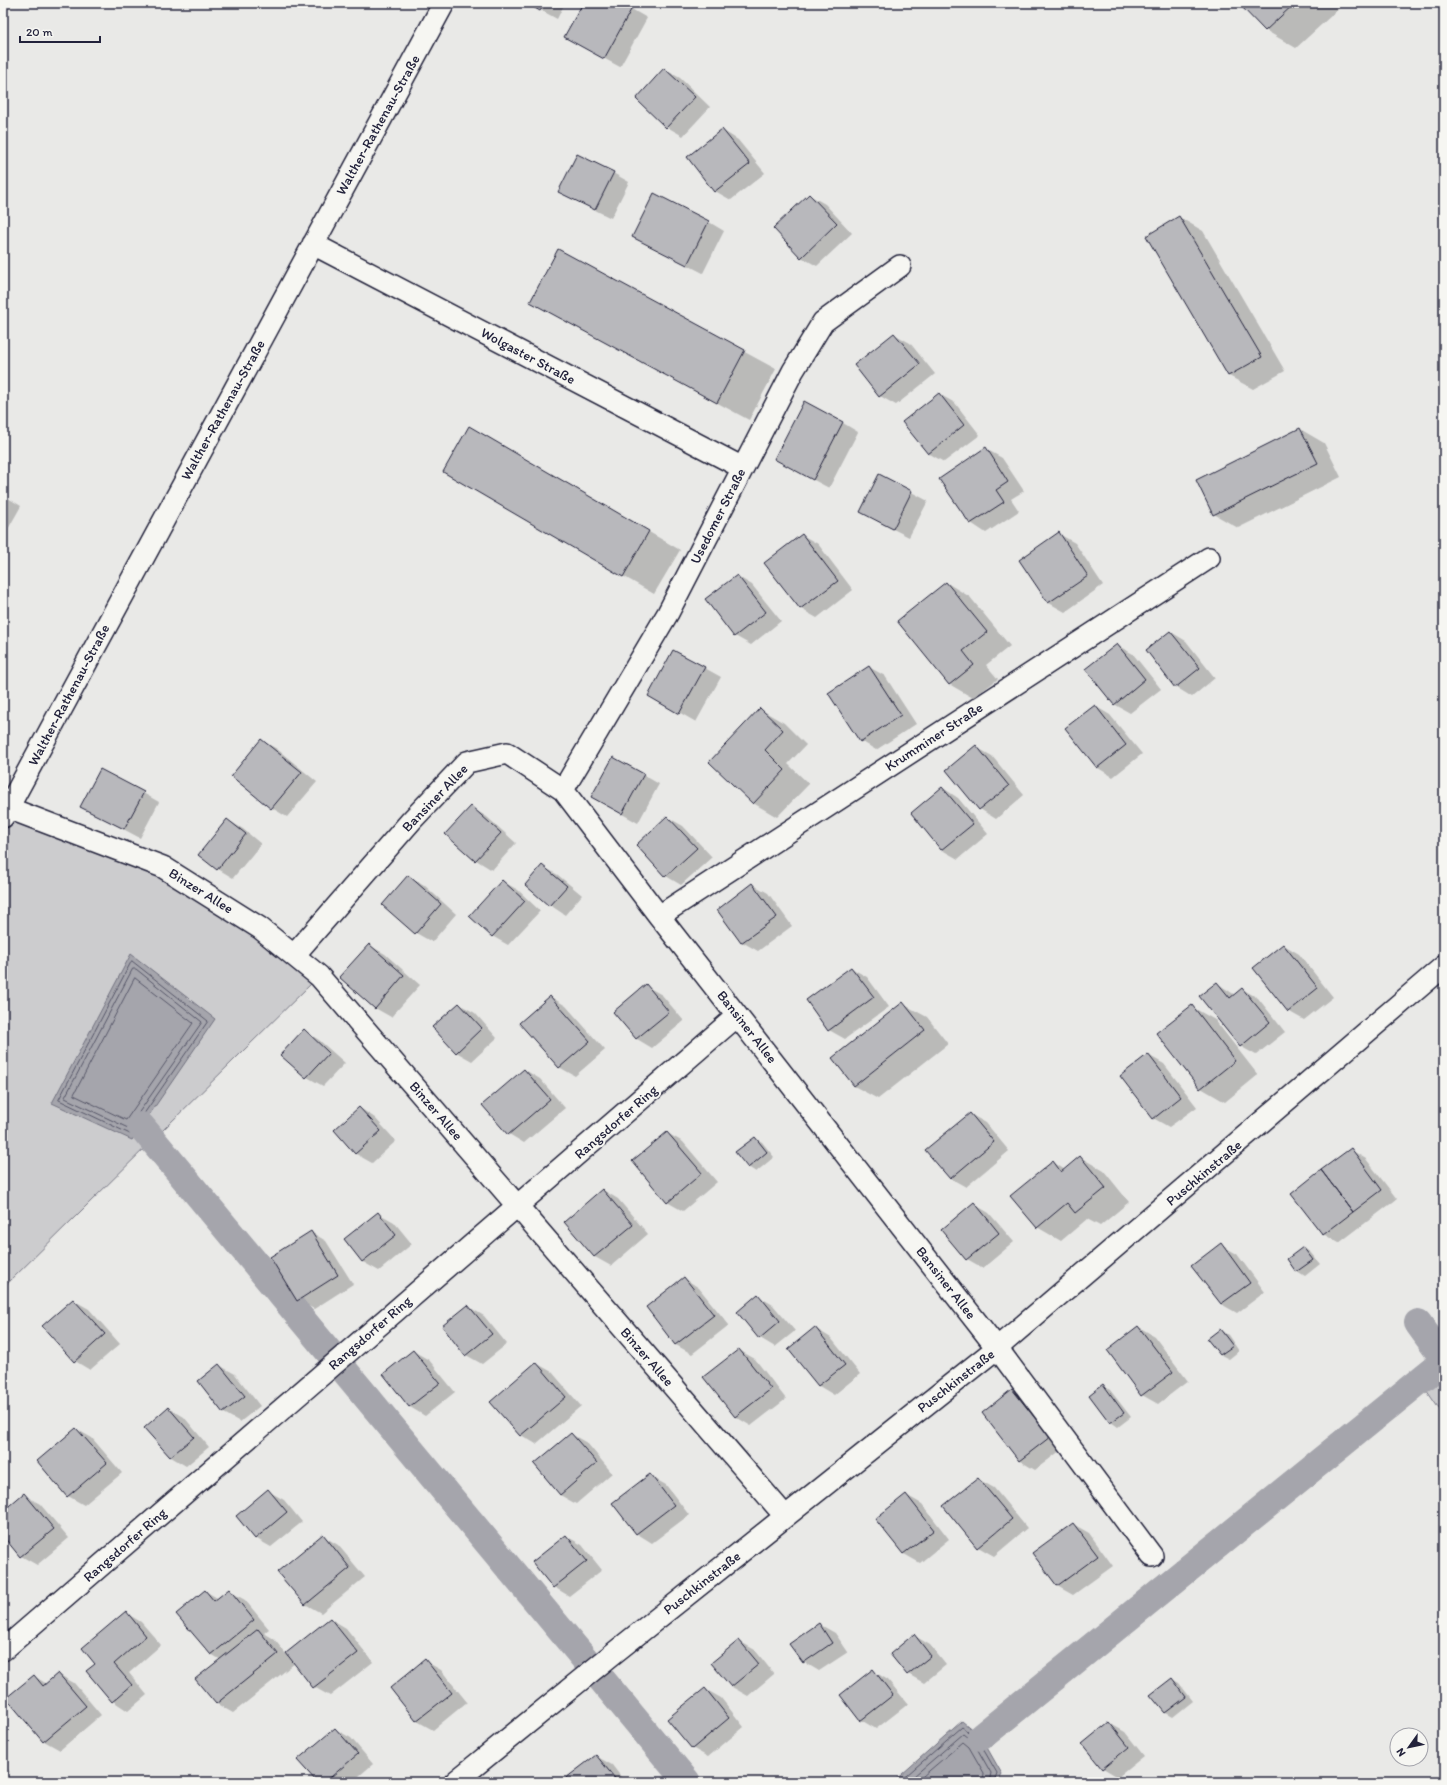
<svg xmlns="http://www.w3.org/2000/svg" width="1447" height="1785" font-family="Itim,sans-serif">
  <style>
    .green { fill: #ccccce; stroke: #777784 }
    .water { fill: #a5a5ac; stroke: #71717f }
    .shadow { fill: #0003 }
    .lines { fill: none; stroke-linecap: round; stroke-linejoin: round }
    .shore { stroke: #565668; stroke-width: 1 }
    .canal { stroke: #a5a5ac; stroke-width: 28 }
    .building { fill: #b8b8bc; stroke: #22223b }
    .street-casing { stroke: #22223b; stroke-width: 24 }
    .street { stroke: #f6f6f2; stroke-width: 21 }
    .labels { text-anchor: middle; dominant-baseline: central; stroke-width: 4; stroke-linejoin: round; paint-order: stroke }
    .street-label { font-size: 14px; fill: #22223b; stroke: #f6f6f2 }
  </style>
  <rect width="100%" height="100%" fill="#e9e9e7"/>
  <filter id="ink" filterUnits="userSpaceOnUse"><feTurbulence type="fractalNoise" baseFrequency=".025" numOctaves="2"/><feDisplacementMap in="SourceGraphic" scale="8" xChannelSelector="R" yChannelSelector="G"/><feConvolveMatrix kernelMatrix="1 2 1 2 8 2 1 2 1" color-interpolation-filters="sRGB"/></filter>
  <g filter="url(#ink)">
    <path class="green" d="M 3,817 L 163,867 L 319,976 L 3,1288 Z
      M 1444,1352 L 1444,1416 L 1413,1371 Z"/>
    <path class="water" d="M 131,954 L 215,1019 L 132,1140 L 52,1103 Z
      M 962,1721 L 981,1737 L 1002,1774 L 997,1782 L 893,1782 Z"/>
    <path class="shadow" d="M 528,3 L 565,3 L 557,19 Z
      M 584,3 L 621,3 L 647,18 L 620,67 L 581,46 Z
      M 1239,3 L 1345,3 L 1296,48 L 1265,30 Z
      M 664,69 L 680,78 L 710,107 L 683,136 L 667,127 Z
      M 722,130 L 738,140 L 765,173 L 731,200 L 715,191 Z
      M 613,173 L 629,182 L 611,218 L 559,192 Z
      M 809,195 L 825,204 L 852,233 L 817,266 L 801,257 Z
      M 1179,217 L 1203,231 L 1285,371 L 1253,389 L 1229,376 L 1147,236 Z
      M 709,222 L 724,231 L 703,273 L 649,245 Z
      M 559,251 L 776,369 L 749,420 L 531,302 Z
      M 894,334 L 910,343 L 935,374 L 896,405 L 880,396 L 855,365 Z
      M 939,394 L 955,403 L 980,435 L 944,462 L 928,453 Z
      M 843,423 L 858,432 L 829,488 L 791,468 Z
      M 470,428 L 680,550 L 654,594 L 444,472 Z
      M 1300,429 L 1324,443 L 1341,477 L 1238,528 L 1214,514 Z
      M 986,449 L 1002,458 L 1024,491 L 1011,499 L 1019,511 L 986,533 L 971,523 Z
      M 880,475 L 928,501 L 909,537 L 877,521 Z
      M 3,495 L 21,506 L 3,538 Z
      M 1059,534 L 1075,543 L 1103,585 L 1065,612 L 1049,603 L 1020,560 Z
      M 802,535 L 818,544 L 853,590 L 817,618 L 801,609 L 766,563 Z
      M 737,576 L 752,585 L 781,621 L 751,645 L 735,636 L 706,600 Z
      M 947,583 L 970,597 L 1010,646 L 986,665 L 998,679 L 973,698 L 949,684 Z
      M 1171,632 L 1186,641 L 1215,678 L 1192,697 L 1176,687 L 1147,651 Z
      M 1117,645 L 1133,654 L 1161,689 L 1130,713 L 1114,704 Z
      M 674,651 L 721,677 L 696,722 L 649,695 Z
      M 869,667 L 885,676 L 916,724 L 876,750 L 861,741 Z
      M 1095,706 L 1110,715 L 1142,754 L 1113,777 L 1098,768 L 1066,729 Z
      M 760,709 L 784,723 L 806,745 L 788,764 L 809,784 L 777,817 L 753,803 Z
      M 261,740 L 277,749 L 317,782 L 287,817 L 272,808 Z
      M 976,747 L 992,756 L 1024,795 L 996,819 L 980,809 L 947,770 Z
      M 614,758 L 659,784 L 638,823 L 608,806 Z
      M 943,788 L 958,798 L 988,834 L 958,859 L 942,850 L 912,814 Z
      M 143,793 L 159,802 L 140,838 L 97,815 Z
      M 471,807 L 487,817 L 516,843 L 492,870 L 476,860 L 447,834 Z
      M 667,817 L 683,826 L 712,857 L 681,885 L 666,876 Z
      M 228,820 L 243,829 L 261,844 L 233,878 L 218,869 L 199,854 Z
      M 542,866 L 558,875 L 582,895 L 565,915 L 550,905 L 526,885 Z
      M 409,876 L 424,885 L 456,914 L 432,942 L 416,933 Z
      M 502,881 L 518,890 L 540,911 L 508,945 L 492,936 Z
      M 752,884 L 768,893 L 792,926 L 758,951 L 742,942 Z
      M 369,945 L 385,954 L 420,985 L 391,1017 L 375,1008 Z
      M 1284,945 L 1299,954 L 1333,997 L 1304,1020 L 1288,1011 Z
      M 851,968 L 867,977 L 889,1007 L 845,1039 L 829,1030 Z
      M 1217,983 L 1235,995 L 1242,989 L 1258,998 L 1285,1032 L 1256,1055 L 1240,1046 Z
      M 646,986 L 662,995 L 684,1021 L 652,1048 L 637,1039 Z
      M 551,997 L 566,1006 L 605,1050 L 575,1076 L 559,1067 Z
      M 459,1004 L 475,1013 L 497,1038 L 472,1061 L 456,1052 Z
      M 903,1004 L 927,1017 L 948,1044 L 878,1099 L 854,1086 Z
      M 1192,1007 L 1215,1020 L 1258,1075 L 1225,1102 L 1201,1088 L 1158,1033 Z
      M 304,1031 L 319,1040 L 345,1063 L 323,1086 L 307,1077 L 282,1055 Z
      M 1148,1055 L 1164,1064 L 1197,1107 L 1169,1127 L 1153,1118 Z
      M 525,1070 L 540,1079 L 565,1108 L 524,1143 L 509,1134 Z
      M 360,1108 L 375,1118 L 396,1141 L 372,1163 L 356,1154 L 335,1130 Z
      M 970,1114 L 986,1123 L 1009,1151 L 966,1187 L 950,1178 Z
      M 667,1133 L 683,1142 L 717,1182 L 683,1211 L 667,1202 Z
      M 755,1138 L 762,1142 L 774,1157 L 756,1172 L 748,1167 Z
      M 1351,1150 L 1366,1159 L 1397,1199 L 1339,1243 L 1323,1234 Z
      M 1080,1157 L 1104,1171 L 1129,1202 L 1100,1226 L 1087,1219 L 1061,1241 L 1037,1227 L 1053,1162 L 1065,1170 Z
      M 603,1190 L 618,1199 L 648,1234 L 611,1266 L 595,1257 L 565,1222 Z
      M 974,1204 L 989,1213 L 1014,1242 L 983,1268 L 967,1259 Z
      M 378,1213 L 394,1222 L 412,1244 L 379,1271 L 363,1262 L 345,1240 Z
      M 311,1232 L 326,1241 L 353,1284 L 314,1309 L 298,1300 Z
      M 1221,1245 L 1237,1254 L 1265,1292 L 1237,1313 L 1221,1304 Z
      M 1303,1248 L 1310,1252 L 1320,1264 L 1305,1276 L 1297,1271 L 1288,1259 Z
      M 684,1278 L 699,1288 L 729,1325 L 692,1354 L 676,1345 L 647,1308 Z
      M 758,1296 L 773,1305 L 795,1331 L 775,1347 L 760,1338 Z
      M 73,1300 L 89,1309 L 120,1344 L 90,1370 L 75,1361 Z
      M 469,1307 L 484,1316 L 507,1344 L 482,1364 L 466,1355 Z
      M 1139,1327 L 1154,1336 L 1188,1381 L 1158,1404 L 1142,1395 Z
      M 815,1328 L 831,1338 L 860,1374 L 834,1395 L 819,1386 Z
      M 1220,1330 L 1228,1335 L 1239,1351 L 1229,1359 L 1221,1355 L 1209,1339 Z
      M 739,1350 L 755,1359 L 786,1399 L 751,1426 L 736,1417 L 705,1378 Z
      M 413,1351 L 429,1360 L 455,1392 L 425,1416 L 410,1407 Z
      M 536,1363 L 552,1372 L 581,1406 L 536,1444 L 521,1435 Z
      M 219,1365 L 235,1374 L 260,1406 L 240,1422 L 224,1413 L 199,1381 Z
      M 1103,1385 L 1110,1390 L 1131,1417 L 1118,1427 L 1111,1422 Z
      M 1013,1390 L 1028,1399 L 1065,1447 L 1035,1470 L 1020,1461 L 983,1413 Z
      M 169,1408 L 184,1417 L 209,1447 L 186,1466 L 171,1457 L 146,1428 Z
      M 76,1429 L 92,1438 L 122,1473 L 84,1505 L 68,1496 Z
      M 571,1434 L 587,1443 L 612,1473 L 576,1504 L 560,1495 Z
      M 650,1476 L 666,1485 L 689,1515 L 652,1543 L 636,1533 Z
      M 978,1479 L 994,1488 L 1027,1528 L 994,1556 L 978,1547 Z
      M 268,1491 L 284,1500 L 302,1522 L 271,1547 L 255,1538 Z
      M 24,1495 L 40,1504 L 69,1538 L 37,1565 L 21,1556 L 3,1535 L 3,1513 Z
      M 906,1495 L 922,1504 L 949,1539 L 920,1563 L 904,1554 L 876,1519 Z
      M 1073,1524 L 1089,1533 L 1113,1566 L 1073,1595 L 1057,1586 Z
      M 323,1536 L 338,1545 L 365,1577 L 321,1613 L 305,1604 Z
      M 566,1536 L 582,1545 L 602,1570 L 569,1596 L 554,1587 Z
      M 205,1591 L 219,1599 L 229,1591 L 245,1600 L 269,1629 L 264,1633 L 274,1639 L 286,1654 L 331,1619 L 346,1628 L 373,1662 L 330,1696 L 314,1687 L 295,1663 L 233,1713 L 217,1704 L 197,1679 L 221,1660 L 211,1654 Z
      M 126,1613 L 141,1622 L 161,1645 L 129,1673 L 147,1695 L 128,1711 L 113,1701 L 88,1671 L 97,1664 Z
      M 819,1624 L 835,1633 L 848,1652 L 819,1671 L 804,1662 Z
      M 915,1636 L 930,1645 L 946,1665 L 924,1683 L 908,1674 Z
      M 739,1641 L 755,1650 L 774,1674 L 748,1696 L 732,1687 L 713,1663 Z
      M 425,1661 L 441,1670 L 467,1702 L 433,1730 L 417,1721 L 391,1688 Z
      M 873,1671 L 888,1680 L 908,1704 L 876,1729 L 861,1720 Z
      M 58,1674 L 74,1683 L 101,1715 L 60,1750 L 44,1741 L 34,1676 L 47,1684 Z
      M 1172,1679 L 1179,1683 L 1193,1701 L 1173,1717 L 1166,1713 L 1152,1695 Z
      M 705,1689 L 721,1698 L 744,1727 L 708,1757 L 692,1748 Z
      M 1109,1723 L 1125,1732 L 1144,1756 L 1118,1777 L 1103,1768 Z
      M 335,1729 L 351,1738 L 373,1764 L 352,1782 L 318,1782 Z
      M 596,1756 L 612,1765 L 625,1782 L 570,1782 Z
      M 3,1764 L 10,1772 L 3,1778 Z"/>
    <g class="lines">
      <path class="shore" d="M 132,961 L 208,1021 L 130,1134 L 59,1100 Z
        M 133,969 L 136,969 L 202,1022 L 128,1128 L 65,1098 Z
        M 135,978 L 193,1023 L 126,1120 L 74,1095 Z
        M 899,1782 L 962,1727 L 978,1740 L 997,1773 L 994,1782
        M 907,1782 L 963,1734 L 974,1743 L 991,1773 L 989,1782
        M 916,1782 L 963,1742 L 969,1747 L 984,1773 L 983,1782"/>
      <path class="canal" d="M 141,1126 L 687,1782
        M 1418,1323 L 1444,1359
        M 981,1737 L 1444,1361"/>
    </g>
    <path class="building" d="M 526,3 L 545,3 L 540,11 Z
      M 583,3 L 623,3 L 632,8 L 604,59 L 564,37 Z
      M 1238,3 L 1295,3 L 1265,31 Z
      M 664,68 L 695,97 L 666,128 L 636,99 Z
      M 722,129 L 750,164 L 714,192 L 687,157 Z
      M 577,154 L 614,172 L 595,210 L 558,192 Z
      M 654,193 L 709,221 L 687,265 L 632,237 Z
      M 809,194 L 837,223 L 801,258 L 773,228 Z
      M 1179,216 L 1262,357 L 1228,376 L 1146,236 Z
      M 558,249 L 745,350 L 717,403 L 530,302 Z
      M 894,333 L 920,364 L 879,397 L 854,365 Z
      M 939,393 L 964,425 L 928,454 L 902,422 Z
      M 804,401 L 843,422 L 813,480 L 774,459 Z
      M 469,426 L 649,531 L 623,577 L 443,472 Z
      M 1300,428 L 1318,463 L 1213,515 L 1196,480 Z
      M 986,447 L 1008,482 L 996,490 L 1004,502 L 970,524 L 939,479 Z
      M 879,474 L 912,491 L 893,529 L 860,512 Z
      M 1059,532 L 1088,576 L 1048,603 L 1019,560 Z
      M 802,534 L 838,581 L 800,609 L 764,563 Z
      M 737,575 L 766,612 L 734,637 L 705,599 Z
      M 946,582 L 987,632 L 963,651 L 974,665 L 949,685 L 897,621 Z
      M 1170,631 L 1200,668 L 1175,688 L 1146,650 Z
      M 1117,644 L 1145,679 L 1114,705 L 1085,669 Z
      M 673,650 L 705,667 L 679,714 L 648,696 Z
      M 869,666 L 901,715 L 860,742 L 828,693 Z
      M 1095,705 L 1126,745 L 1097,768 L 1065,728 Z
      M 760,708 L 783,730 L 765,750 L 785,770 L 753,804 L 709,762 Z
      M 261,739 L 302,772 L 271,809 L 231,776 Z
      M 976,745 L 1009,786 L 979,810 L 946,770 Z
      M 613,757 L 644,774 L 622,814 L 591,797 Z
      M 100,769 L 144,792 L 124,829 L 80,807 Z
      M 942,787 L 973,824 L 941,850 L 911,813 Z
      M 471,806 L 501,833 L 475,861 L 445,834 Z
      M 667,816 L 697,848 L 665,877 L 636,845 Z
      M 227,819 L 246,834 L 217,870 L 198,855 Z
      M 542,865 L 567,886 L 549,906 L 525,885 Z
      M 408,875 L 441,904 L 415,934 L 382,905 Z
      M 502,880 L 525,901 L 492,937 L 469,916 Z
      M 752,883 L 777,917 L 741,943 L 717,910 Z
      M 369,944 L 404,975 L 375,1009 L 339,977 Z
      M 1283,944 L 1318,988 L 1288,1012 L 1253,968 Z
      M 851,967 L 874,997 L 828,1031 L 806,1000 Z
      M 1217,982 L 1230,998 L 1242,988 L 1270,1022 L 1240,1047 L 1199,996 Z
      M 646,984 L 669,1012 L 636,1039 L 613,1012 Z
      M 550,996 L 590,1041 L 559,1068 L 519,1023 Z
      M 903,1002 L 925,1030 L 854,1086 L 832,1058 Z
      M 459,1003 L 482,1028 L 456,1053 L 432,1027 Z
      M 1192,1005 L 1235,1061 L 1200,1089 L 1156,1033 Z
      M 304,1029 L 329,1053 L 306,1078 L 280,1055 Z
      M 1148,1054 L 1181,1097 L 1153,1119 L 1120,1076 Z
      M 524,1069 L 550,1099 L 508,1135 L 482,1105 Z
      M 359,1107 L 381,1131 L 355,1154 L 334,1130 Z
      M 970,1113 L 994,1142 L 950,1179 L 925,1150 Z
      M 667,1132 L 702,1173 L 667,1203 L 632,1161 Z
      M 755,1137 L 767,1152 L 748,1168 L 735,1152 Z
      M 1351,1148 L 1382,1190 L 1353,1212 L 1321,1170 Z
      M 1080,1156 L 1106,1188 L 1075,1213 L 1067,1203 L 1037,1228 L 1010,1196 L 1053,1161 L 1061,1172 Z
      M 1321,1170 L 1353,1212 L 1323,1235 L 1291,1194 Z
      M 602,1189 L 633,1225 L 594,1257 L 564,1222 Z
      M 974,1202 L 999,1233 L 966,1260 L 941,1230 Z
      M 378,1212 L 396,1235 L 362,1262 L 344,1239 Z
      M 311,1231 L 338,1275 L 297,1301 L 270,1257 Z
      M 1221,1243 L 1250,1283 L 1221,1304 L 1191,1266 Z
      M 1303,1247 L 1313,1260 L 1296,1272 L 1287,1259 Z
      M 684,1277 L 714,1315 L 675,1345 L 646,1307 Z
      M 758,1294 L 780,1321 L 759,1339 L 737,1312 Z
      M 73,1299 L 105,1334 L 74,1362 L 42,1326 Z
      M 468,1305 L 492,1334 L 465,1356 L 442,1326 Z
      M 1138,1326 L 1173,1372 L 1141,1396 L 1107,1350 Z
      M 815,1327 L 845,1365 L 818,1386 L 788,1349 Z
      M 1220,1329 L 1233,1346 L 1220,1355 L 1207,1339 Z
      M 739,1349 L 771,1389 L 735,1417 L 703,1377 Z
      M 413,1350 L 440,1383 L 409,1407 L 383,1374 Z
      M 536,1362 L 566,1397 L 520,1436 L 490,1402 Z
      M 219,1364 L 245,1396 L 223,1413 L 198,1381 Z
      M 1103,1384 L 1124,1413 L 1110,1423 L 1089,1395 Z
      M 1012,1389 L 1050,1437 L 1019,1461 L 982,1413 Z
      M 168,1407 L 194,1437 L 170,1457 L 144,1428 Z
      M 76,1428 L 107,1463 L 67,1497 L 37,1461 Z
      M 571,1433 L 597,1463 L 560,1495 L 534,1464 Z
      M 650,1474 L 674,1505 L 636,1534 L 612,1503 Z
      M 978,1478 L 1012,1519 L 977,1548 L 943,1506 Z
      M 268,1489 L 287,1512 L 255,1539 L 236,1516 Z
      M 24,1493 L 54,1529 L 20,1557 L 3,1536 L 3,1511 Z
      M 906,1494 L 934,1530 L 903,1554 L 875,1519 Z
      M 1073,1523 L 1098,1556 L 1057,1586 L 1032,1553 Z
      M 323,1534 L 350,1568 L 305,1605 L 277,1572 Z
      M 566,1535 L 587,1561 L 553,1588 L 532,1562 Z
      M 229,1589 L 254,1620 L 211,1655 L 176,1614 L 205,1590 L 214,1601 Z
      M 126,1611 L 146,1636 L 114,1664 L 132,1685 L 112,1702 L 86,1671 L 95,1664 L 82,1648 Z
      M 330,1618 L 358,1653 L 313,1688 L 286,1653 Z
      M 819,1623 L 832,1643 L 803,1663 L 789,1644 Z
      M 258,1629 L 278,1654 L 216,1704 L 195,1679 Z
      M 914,1634 L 931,1656 L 907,1675 L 890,1654 Z
      M 739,1640 L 759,1664 L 731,1687 L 711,1663 Z
      M 425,1659 L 452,1693 L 416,1721 L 390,1688 Z
      M 873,1669 L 893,1695 L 860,1721 L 840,1695 Z
      M 58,1673 L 86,1706 L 43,1742 L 6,1698 L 34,1675 L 43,1686 Z
      M 1172,1678 L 1186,1697 L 1165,1713 L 1150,1695 Z
      M 705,1688 L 729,1718 L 692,1749 L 667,1719 Z
      M 1109,1722 L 1129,1747 L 1102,1769 L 1082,1744 Z
      M 335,1728 L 358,1754 L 325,1782 L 317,1782 L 297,1760 Z
      M 596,1755 L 618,1782 L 569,1782 L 566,1778 Z"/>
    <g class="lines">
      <defs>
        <path id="street" d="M 313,244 L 743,468
          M 563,790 L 668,613 L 793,371 L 823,322 L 900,266
          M 8,808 L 163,867 L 260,928 L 319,976 L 785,1516
          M 3,817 L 444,3
          M 659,916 L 1209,558
          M 295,954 L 411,821 L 467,762 L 507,753 L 563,790 L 659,916 L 997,1348 L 1152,1556
          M 3,1650 L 737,1016
          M 455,1782 L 614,1653 L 997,1348 L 1444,966"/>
      </defs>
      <use href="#street" class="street-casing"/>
      <use href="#street" class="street"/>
    </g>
  </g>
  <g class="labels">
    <g class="street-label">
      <text transform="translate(378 125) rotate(-61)">Walther-Rathenau-Straße</text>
      <text transform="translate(528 356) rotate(28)">Wolgaster Straße</text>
      <text transform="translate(223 410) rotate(-61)">Walther-Rathenau-Straße</text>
      <text transform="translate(718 516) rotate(-63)">Usedomer Straße</text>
      <text transform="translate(69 695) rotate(-62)">Walther-Rathenau-Straße</text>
      <text transform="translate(934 737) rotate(-33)">Krumminer Straße</text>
      <text transform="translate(435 798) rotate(-46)">Bansiner Allee</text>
      <text transform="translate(201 891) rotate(32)">Binzer Allee</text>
      <text transform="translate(747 1027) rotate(52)">Bansiner Allee</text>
      <text transform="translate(436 1111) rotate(49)">Binzer Allee</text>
      <text transform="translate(616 1122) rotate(-41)">Rangsdorfer Ring</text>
      <text transform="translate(1204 1173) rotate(-40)">Puschkinstraße</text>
      <text transform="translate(946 1283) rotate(52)">Bansiner Allee</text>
      <text transform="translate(370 1333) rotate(-41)">Rangsdorfer Ring</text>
      <text transform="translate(647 1357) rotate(49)">Binzer Allee</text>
      <text transform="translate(956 1381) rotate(-38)">Puschkinstraße</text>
      <text transform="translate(125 1545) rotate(-41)">Rangsdorfer Ring</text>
      <text transform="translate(702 1583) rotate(-38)">Puschkinstraße</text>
    </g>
  </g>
  <rect width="1447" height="1785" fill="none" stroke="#f6f6f2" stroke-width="16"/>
  <rect x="8" y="8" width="1431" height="1769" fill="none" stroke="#22223b" stroke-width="1.5" filter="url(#ink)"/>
  <g transform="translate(1409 1747) rotate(237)"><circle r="19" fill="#f6f6f2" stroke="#a1a1a9"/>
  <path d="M0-3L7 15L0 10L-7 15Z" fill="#22223b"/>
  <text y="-6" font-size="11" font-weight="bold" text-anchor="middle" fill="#22223b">N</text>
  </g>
  <path d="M20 36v6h80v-6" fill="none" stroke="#22223b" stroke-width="2"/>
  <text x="26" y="36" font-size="12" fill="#22223b" stroke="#f6f6f2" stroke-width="3" paint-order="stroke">20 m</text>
</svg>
